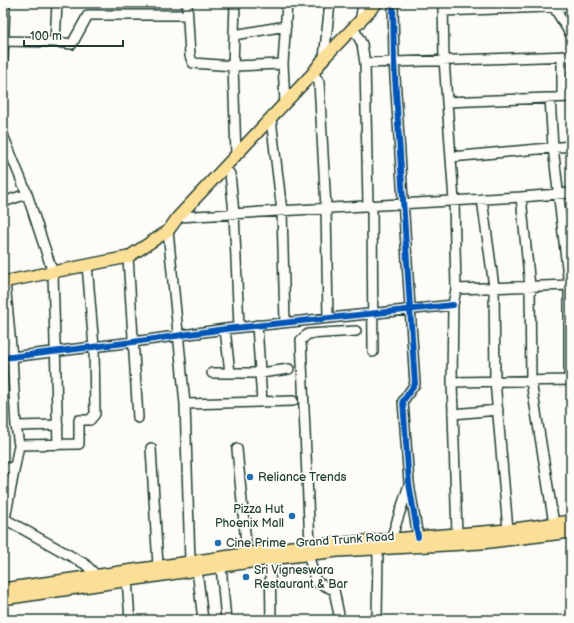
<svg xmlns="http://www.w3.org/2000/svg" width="574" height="623" font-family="'Balsamiq Sans',sans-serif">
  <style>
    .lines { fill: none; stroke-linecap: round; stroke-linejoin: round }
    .minor-casing { stroke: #1f3d34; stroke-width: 12 }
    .major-casing { stroke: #1f3d34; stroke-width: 14 }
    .minor { stroke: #fdfcf7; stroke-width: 9 }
    .major { stroke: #fbdf96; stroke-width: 11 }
    .cycleway-casing { stroke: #fdfcf7; stroke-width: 8 }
    .cycleway { stroke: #0057b8; stroke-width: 6 }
    .poi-dot { fill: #1f6fb2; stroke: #fdfcf7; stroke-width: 1.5 }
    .labels { text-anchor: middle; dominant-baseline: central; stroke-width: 3.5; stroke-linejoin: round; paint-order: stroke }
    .poi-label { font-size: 12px; fill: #1f3d34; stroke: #fdfcf7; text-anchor: start }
    .street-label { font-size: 12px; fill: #1f3d34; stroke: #fdfcf7 }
  </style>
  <rect width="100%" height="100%" fill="#fdfcf7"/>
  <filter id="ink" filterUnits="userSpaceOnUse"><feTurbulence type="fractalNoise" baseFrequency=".025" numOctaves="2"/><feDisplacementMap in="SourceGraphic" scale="8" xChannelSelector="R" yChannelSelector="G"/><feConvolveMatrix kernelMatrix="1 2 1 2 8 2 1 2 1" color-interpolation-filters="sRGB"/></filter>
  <g filter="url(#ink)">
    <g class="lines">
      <defs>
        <path id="minor" d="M 187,3 L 190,56 L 193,63 L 233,66 L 283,64
          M 235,3 L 233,66 L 236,155
          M 393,3 L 394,61 L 415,384 L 403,401 L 409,483 L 418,537
          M 443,3 L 444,59 L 454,201 L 456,289 L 453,305 L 452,382 L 457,534
          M 552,4 L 571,35
          M 443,11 L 571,6
          M 360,23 L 363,3
          M 354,29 L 362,44 L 365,63
          M 234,35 L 286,26
          M 3,41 L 55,42 L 57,3
          M 55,42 L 72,44 L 88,15 L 187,15
          M 324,58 L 330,3
          M 3,59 L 5,3
          M 313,73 L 319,82 L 326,208 L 328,318
          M 562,97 L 562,56
          M 550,98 L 553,147 L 569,285 L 569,380
          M 447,102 L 571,97
          M 285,103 L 283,64 L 287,3
          M 271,119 L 282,211 L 285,322
          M 3,135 L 27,194 L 53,273 L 58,445
          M 451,157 L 571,146
          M 224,168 L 230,174 L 234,213 L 239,327
          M 521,197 L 530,287 L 531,381 L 554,524
          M 482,199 L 494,287 L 495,381 L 508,530
          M 3,202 L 27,194
          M 368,206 L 365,63 L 571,56
          M 372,206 L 373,352
          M 178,217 L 521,197 L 571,193
          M 168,231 L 185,404 L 190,561
          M 128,257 L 138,418
          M 5,282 L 12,357 L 16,426 L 19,445 L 5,519
          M 456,289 L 571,285
          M 257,325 L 262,402
          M 225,329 L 230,373
          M 3,358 L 133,342 L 225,329 L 453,305
          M 212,373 L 261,373 L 289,369
          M 452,382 L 571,380
          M 185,404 L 293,401
          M 453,414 L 498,410
          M 16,426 L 58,425
          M 19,445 L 79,444 L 79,420 L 90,420 L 95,414 L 94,347 L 87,265
          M 151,448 L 158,566
          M 237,449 L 247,554
          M 3,468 L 14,467
          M 3,518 L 85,564 L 97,576 L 97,579
          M 391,539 L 409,485
          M 310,545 L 301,340 L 308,334 L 356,331
          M 308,554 L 316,582 L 334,590 L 340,620
          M 270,559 L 271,620
          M 221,566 L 226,620
          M 197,569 L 203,620
          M 127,579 L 130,620
          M 377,620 L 378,550"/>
        <path id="major" d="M 3,282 L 128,257 L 168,231 L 178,217 L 313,73 L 324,58 L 377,3
          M 3,589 L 292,547 L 508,530 L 571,521
          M 3,599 L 270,559 L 338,551 L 482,543 L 571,532"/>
      </defs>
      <use href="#minor" class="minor-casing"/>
      <use href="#major" class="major-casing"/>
      <use href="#minor" class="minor"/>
      <use href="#major" class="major"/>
      <defs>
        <path id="cycleway" d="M 393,3 L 394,61 L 415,384 L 403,401 L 409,483 L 418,537
          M 3,358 L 133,342 L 225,329 L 453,305"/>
      </defs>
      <use href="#cycleway" class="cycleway-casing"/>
      <use href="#cycleway" class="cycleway"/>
    </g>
  </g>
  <g class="poi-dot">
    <circle cx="250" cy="477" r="4"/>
    <circle cx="292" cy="516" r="4"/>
    <circle cx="218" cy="543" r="4"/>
    <circle cx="246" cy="577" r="4"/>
  </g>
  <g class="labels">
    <g class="poi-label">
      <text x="258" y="477">Reliance Trends</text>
      <text x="284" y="509" text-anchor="end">Pizza Hut<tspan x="284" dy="14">Phoenix Mall</tspan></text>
      <text x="226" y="543">Cine Prime</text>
      <text x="254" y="570">Sri Vigneswara<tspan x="254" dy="14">Restaurant &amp; Bar</tspan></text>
    </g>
    <g class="street-label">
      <text transform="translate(345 540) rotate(-4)">Grand Trunk Road</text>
    </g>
  </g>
  <rect width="574" height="623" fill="none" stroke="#fdfcf7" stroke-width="16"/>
  <rect x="8" y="8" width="558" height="607" fill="none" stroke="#1f3d34" stroke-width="1.5" filter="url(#ink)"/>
  <path d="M24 40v6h99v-6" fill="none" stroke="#1f3d34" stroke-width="2"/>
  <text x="30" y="40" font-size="12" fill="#1f3d34" stroke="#fdfcf7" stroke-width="3" paint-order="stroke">100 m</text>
</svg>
